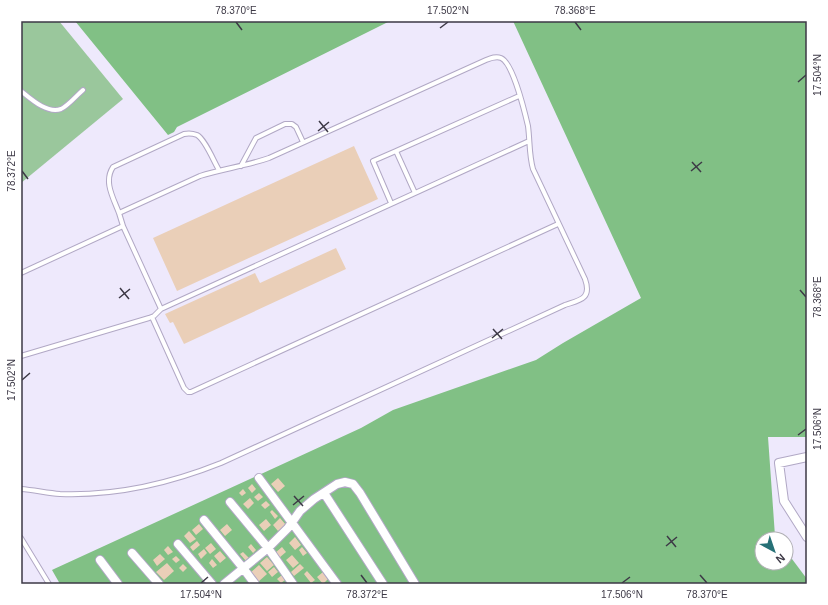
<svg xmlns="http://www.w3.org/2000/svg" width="828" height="605" font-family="Helvetica,sans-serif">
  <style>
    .green { fill: #9ac79c }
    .forest { fill: #81c085 }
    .building { fill: #eacfb8 }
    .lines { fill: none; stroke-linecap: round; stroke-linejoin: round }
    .lane-casing { stroke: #b1a8c5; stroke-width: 6 }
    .street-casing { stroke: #b1a8c5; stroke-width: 10 }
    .lane { stroke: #fff; stroke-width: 4 }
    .street { stroke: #fff; stroke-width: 8 }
    .ticks { fill: none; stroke: #3d3946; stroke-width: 1.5 }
    .neatline { fill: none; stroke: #3d3946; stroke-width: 1.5 }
    .ticks-label { font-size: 10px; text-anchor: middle; fill: #3d3946 }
  </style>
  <rect width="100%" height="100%" fill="#eee9fc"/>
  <path class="green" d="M 21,21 L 59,21 L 123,99 L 21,183 Z"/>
  <path class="forest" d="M 75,21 L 390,21 L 177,127 L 174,132 L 168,135 Z
    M 513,21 L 807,21 L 807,437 L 768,437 L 775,536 L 777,539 L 762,539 L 762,563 L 786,563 L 786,551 L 807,579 L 807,584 L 60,584 L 52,570 L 54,569 L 361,428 L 393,410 L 536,360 L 563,343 L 641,298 Z"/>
  <path class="building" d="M 354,146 L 378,199 L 177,291 L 153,238 Z
    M 336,248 L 346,269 L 184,344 L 173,322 L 170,323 L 165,314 L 255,273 L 260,283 Z
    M 278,478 L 285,486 L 278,492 L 271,484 Z
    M 252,484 L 256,489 L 252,493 L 248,488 Z
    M 243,489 L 246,493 L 242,496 L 239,493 Z
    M 259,493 L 263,497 L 258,501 L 254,497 Z
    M 250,498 L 254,503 L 248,509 L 243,504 Z
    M 266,501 L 270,505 L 265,509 L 261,505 Z
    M 272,510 L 278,516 L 275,519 L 270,512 Z
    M 280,518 L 286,525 L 278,531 L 273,525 Z
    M 266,519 L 271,525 L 264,531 L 259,525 Z
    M 199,524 L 203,529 L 196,535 L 192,530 Z
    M 227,524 L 232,530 L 225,536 L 220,530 Z
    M 189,531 L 196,539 L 190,543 L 184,536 Z
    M 295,537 L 301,545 L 295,550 L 289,543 Z
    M 197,541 L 200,545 L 193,551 L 190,547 Z
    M 211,543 L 216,549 L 210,554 L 205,548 Z
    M 251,544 L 256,550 L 253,553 L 248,547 Z
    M 168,546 L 173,552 L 168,555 L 164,550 Z
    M 282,547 L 286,552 L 279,558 L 275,553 Z
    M 302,547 L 307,553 L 303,556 L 299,550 Z
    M 204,549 L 207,553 L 201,559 L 198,554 Z
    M 220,551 L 226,558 L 220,563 L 214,556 Z
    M 243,552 L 249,558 L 246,561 L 240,554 Z
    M 160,554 L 165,559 L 157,566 L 153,560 Z
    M 292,555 L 299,563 L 293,568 L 286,560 Z
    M 176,556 L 180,560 L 176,563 L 172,559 Z
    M 267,557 L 274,565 L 267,571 L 260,563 Z
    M 212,559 L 217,565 L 213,568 L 209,563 Z
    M 167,563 L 174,571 L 164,580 L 156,572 Z
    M 183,564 L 187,568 L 183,572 L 179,568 Z
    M 300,564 L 304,568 L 294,576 L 291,572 Z
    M 259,565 L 267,574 L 258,582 L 250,573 Z
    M 274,567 L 278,572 L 272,577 L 268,572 Z
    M 307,571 L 315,580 L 311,583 L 304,574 Z
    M 323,572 L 328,579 L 323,584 L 317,577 Z
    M 282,575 L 285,580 L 281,583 L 277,579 Z"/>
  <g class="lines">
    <defs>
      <path id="lane" d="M 21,91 C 31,99 47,114 61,109 C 68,106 76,96 83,90
        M 241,166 L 256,138 L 285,124 L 292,124 L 296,127 L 303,142
        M 415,193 L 396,151 L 519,96
        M 391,203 L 373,161 L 396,151
        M 119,213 C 114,199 103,182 113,167 L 184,134 C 188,133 192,133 197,135 C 205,139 214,162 219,170
        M 123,226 L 161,309
        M 21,273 L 123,226 L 119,213 L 200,176 C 222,169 246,166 269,158 L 486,60 C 491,58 496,56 501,58 C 513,63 525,113 528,126 C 530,141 529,155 533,169 L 585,279 C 592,299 580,300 565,305 L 221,463 C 171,483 115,496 60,494 C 47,493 34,490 21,489
        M 152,317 L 184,388 L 188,392 L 191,392 L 558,224
        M 21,356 L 149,318 L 154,316 L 161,309 L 529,141
        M 21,538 L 49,584"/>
      <path id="street" d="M 807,457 L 779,463 L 784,501 L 807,537
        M 259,478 L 337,584
        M 324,493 L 383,584
        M 230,502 L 268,548 L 293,584
        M 204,520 L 243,568 L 255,584
        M 178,544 L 212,584
        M 132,553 L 159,584
        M 100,560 L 118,584
        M 224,584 L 268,548 L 288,528 L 300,511 L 314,499 L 337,484 L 345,482 L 353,484 L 360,493 L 415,584"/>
    </defs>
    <use href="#lane" class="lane-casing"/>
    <use href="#street" class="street-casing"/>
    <use href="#lane" class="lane"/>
    <use href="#street" class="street"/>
  </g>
  <path class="ticks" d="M 236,22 L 242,30M 575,22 L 581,30M 440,28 L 448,22M 798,82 L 806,75M 319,121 L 328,132M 318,131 L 329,122M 692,162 L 701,172M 22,171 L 28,179M 691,171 L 702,162M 120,288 L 129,299M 800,290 L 806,297M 119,298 L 130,289M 493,329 L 502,339M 492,338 L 503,329M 22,380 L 30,373M 798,435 L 806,429M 294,496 L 303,506M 293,505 L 304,496M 667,536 L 676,547M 666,546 L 677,537M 361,575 L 367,583M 700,575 L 707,583M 201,583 L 208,577M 622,583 L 630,577"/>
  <rect width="828" height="605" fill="none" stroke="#ffffff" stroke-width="44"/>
  <g transform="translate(774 551) rotate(140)"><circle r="19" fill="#ffffff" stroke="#b1b0b5"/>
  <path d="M0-3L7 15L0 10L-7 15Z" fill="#277177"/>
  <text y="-6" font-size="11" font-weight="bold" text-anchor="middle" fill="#3d3946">N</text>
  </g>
  <rect x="22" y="22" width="784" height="561" class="neatline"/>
  <g class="ticks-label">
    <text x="236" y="14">78.370°E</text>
    <text x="448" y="14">17.502°N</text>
    <text x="575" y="14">78.368°E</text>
    <text transform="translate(817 75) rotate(-90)" y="4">17.504°N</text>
    <text transform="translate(11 171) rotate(-90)" y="4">78.372°E</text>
    <text transform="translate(817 297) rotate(-90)" y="4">78.368°E</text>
    <text transform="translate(11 380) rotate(-90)" y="4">17.502°N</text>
    <text transform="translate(817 429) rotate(-90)" y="4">17.506°N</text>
    <text x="201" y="598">17.504°N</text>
    <text x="367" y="598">78.372°E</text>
    <text x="622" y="598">17.506°N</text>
    <text x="707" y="598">78.370°E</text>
  </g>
</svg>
